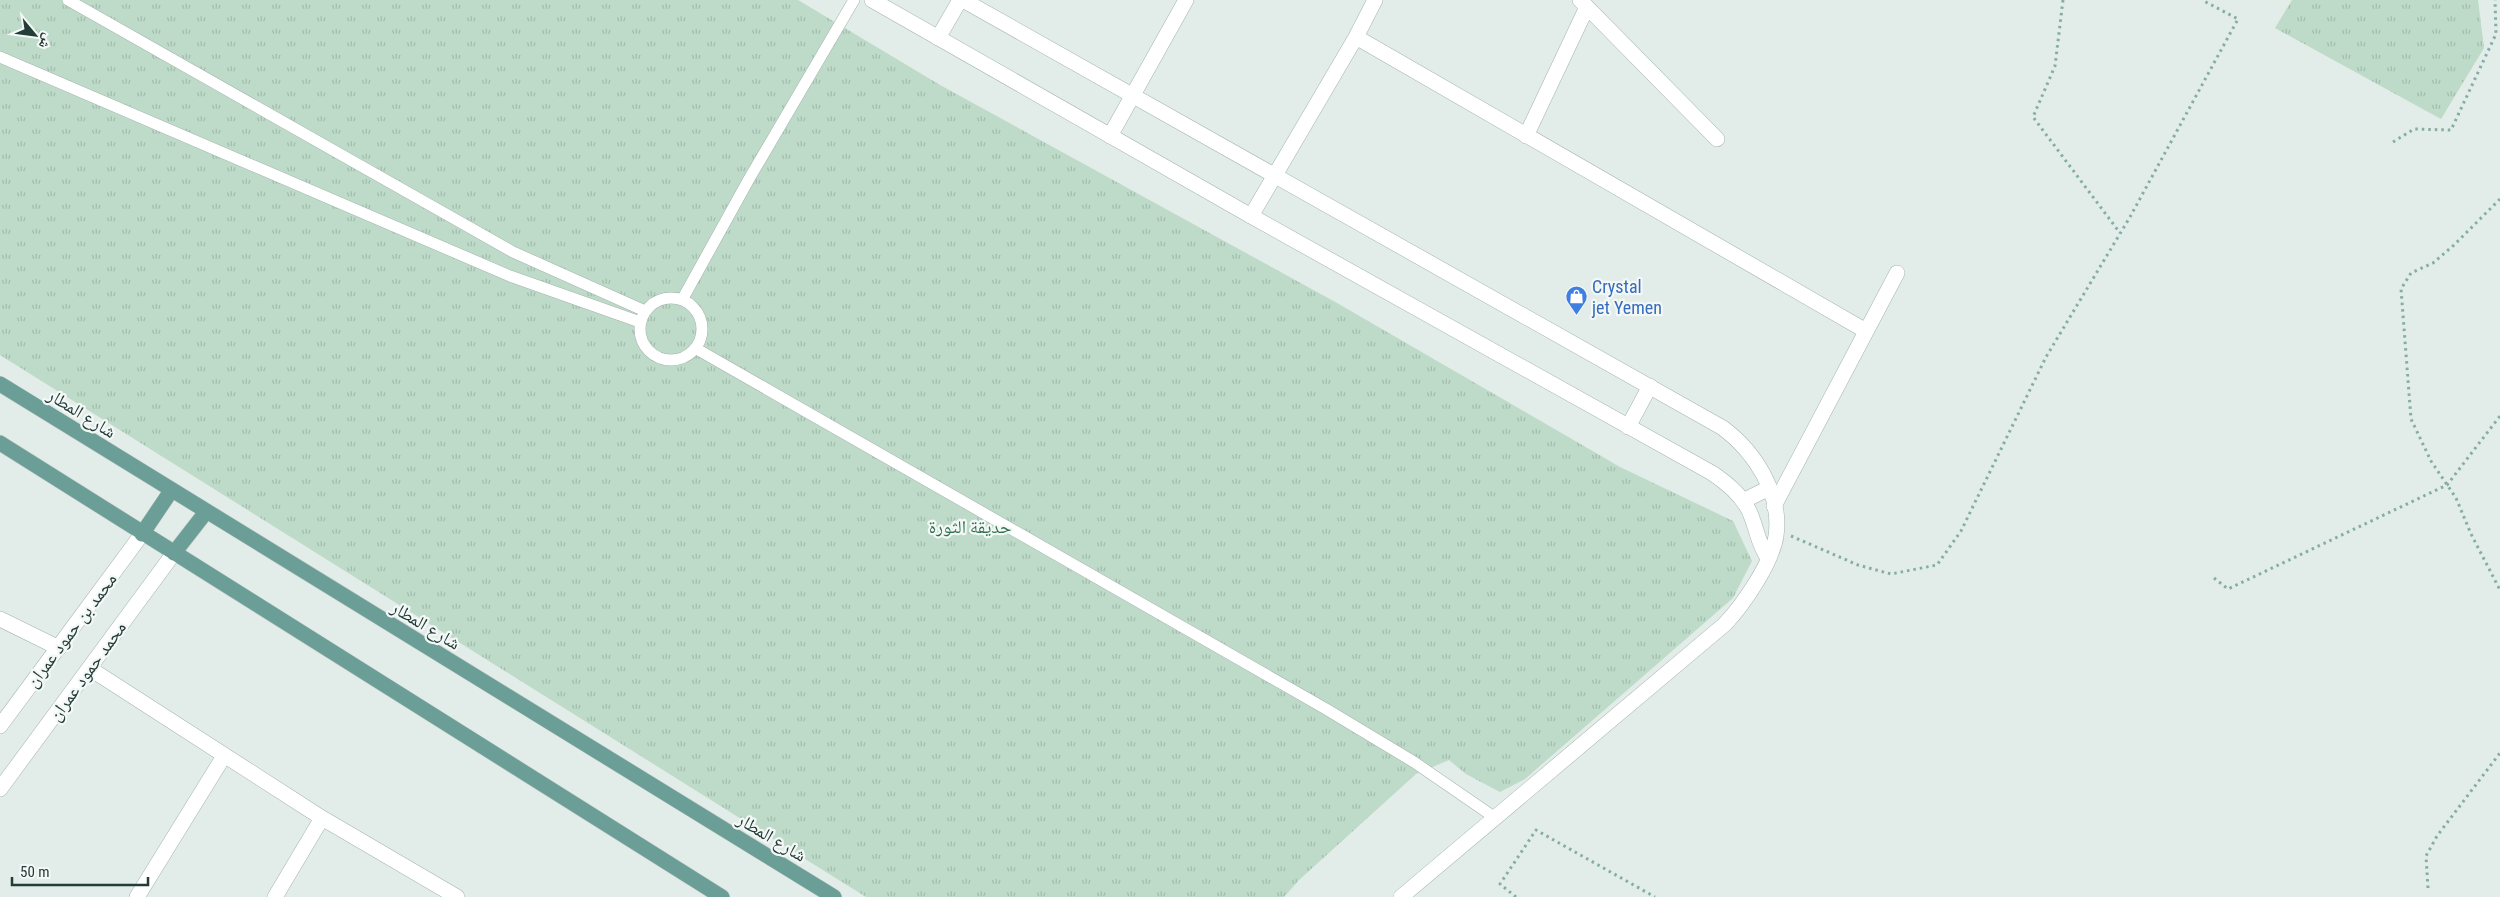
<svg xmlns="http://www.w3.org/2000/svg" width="2500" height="897" font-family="'Roboto Condensed','Noto Naskh Arabic',sans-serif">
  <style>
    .park { fill: url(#park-tufts) }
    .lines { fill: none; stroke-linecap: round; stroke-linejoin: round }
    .service-casing { stroke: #a5b4b0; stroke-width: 12 }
    .minor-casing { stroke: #a5b4b0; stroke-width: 16 }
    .tertiary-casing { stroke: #a5b4b0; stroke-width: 16 }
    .primary-casing { stroke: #c1c8c7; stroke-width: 16 }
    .path { stroke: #85ada5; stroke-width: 3; stroke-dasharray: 2.5 4; stroke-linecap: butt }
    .service { stroke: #fff; stroke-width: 11 }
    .minor { stroke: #fff; stroke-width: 15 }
    .tertiary { stroke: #fff; stroke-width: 15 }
    .primary { stroke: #6a9e97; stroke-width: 15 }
    .labels { text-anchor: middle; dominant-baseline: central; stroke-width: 4.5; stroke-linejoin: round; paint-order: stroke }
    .shop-label { font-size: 18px; fill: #366cbe; stroke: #f3f8f6; text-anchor: start }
    .street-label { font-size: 18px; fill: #233c38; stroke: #f3f8f6 }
    .park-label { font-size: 18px; fill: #307050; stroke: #f3f8f6 }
  </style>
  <defs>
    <pattern id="park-tufts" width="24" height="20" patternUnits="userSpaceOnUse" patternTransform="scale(1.25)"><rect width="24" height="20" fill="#bddbc8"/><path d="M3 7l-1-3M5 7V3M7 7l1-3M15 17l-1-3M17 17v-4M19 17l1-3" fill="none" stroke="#a2bdad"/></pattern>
  </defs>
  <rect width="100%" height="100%" fill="#e2ece8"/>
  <path class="park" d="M 0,0 L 798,0 L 940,85 L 1337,303 L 1620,467 L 1733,521 L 1752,561 L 1733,598 L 1525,779 L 1500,792 L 1466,774 L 1449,760 L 1416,774 L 1299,880 L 1284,897 L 866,897 L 0,355 Z
    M 2292,0 L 2478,0 L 2484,48 L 2441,119 L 2275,28 Z"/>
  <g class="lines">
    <defs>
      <path id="service" d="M 68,0 L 513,252 L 645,311
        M 0,57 L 510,276 L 640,322
        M640 329a31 31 0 1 1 62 0a31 31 0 1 1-62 0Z
        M 682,300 L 749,179 L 854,0
        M 695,348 L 1326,709 L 1414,762 L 1494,817"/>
      <path id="minor" d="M 1580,0 L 1717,139
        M 1356,37 L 1866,331
        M 1110,136 L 1186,0
        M 1526,136 L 1587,7
        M 1251,216 L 1356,37 L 1375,0
        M 1774,506 L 1897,273
        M 0,619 L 59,648
        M 89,668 L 322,818 L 457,897
        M 0,726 L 142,534
        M 0,789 L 174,553
        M 137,897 L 224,756
        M 275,897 L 322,818"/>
      <path id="tertiary" d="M 872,0 L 1251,216 L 1712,473 C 1727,483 1743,496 1750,513 C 1757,529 1758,544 1768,558
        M 963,0 L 1723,428 C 1755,452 1782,494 1776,536 C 1772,563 1743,605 1725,624 L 1401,897
        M 938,38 L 960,0
        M 1628,427 L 1650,386
        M 1743,501 L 1769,488"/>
      <path id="primary" d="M 0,384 L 834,897
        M 0,443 L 722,897
        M 142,534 L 171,491
        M 174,553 L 206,512"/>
    </defs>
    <use href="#service" class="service-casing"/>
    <use href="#minor" class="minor-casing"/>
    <use href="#tertiary" class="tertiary-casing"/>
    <use href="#primary" class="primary-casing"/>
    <path class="path" d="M 2063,0 L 2055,66 L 2033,117 L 2120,233
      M 2393,142 L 2414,129 L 2451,130 L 2496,34 L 2495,0
      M 2500,199 L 2454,245 L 2433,263 L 2411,273 L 2401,289 L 2411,419 L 2431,461 L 2456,498 L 2471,534 L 2500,590
      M 1791,536 L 1858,565 L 1891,574 L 1937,565 L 1961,531 L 2046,357 L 2130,217 L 2238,19 L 2202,0
      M 2214,578 L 2228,589 L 2447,485 L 2500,416
      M 2428,888 L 2426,856 L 2437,836 L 2500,753
      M 1516,897 L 1500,884 L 1536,830 L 1655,897"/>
    <use href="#service" class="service"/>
    <use href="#minor" class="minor"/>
    <use href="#tertiary" class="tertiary"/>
    <use href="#primary" class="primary"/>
  </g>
  <defs>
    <symbol id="shop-pin" viewBox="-11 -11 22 30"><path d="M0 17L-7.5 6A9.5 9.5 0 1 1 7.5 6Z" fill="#3f7fe0" stroke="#f3f8f6"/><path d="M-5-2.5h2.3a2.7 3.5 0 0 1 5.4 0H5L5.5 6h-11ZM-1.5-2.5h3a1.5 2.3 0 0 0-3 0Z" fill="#fff"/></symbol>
  </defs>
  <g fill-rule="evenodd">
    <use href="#shop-pin" x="1564" y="284" width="25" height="34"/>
  </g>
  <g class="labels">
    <g class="shop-label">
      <text x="1592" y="286">Crystal<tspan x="1592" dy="21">jet Yemen</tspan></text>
    </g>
    <g class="street-label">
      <text transform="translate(82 413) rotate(32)">شارع المطار</text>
      <text transform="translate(426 625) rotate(31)">شارع المطار</text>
      <text transform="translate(71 630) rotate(-53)">محمد بن حمود عمران</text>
      <text transform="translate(87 671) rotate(-54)">محمد حمود عمران</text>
      <text transform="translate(772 837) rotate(31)">شارع المطار</text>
    </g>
    <g class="park-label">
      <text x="970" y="526">حديقة الثورة</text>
    </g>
  </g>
  <g transform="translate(35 35) rotate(119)" stroke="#f3f8f6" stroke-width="4" paint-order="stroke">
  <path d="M0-4L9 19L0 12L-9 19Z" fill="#233c38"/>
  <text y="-8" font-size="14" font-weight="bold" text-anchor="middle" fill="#233c38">ش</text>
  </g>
  <path d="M12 877v8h136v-8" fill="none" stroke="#233c38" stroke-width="2.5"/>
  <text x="20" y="877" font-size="15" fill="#233c38" stroke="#f3f8f6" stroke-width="4" paint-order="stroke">50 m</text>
</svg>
